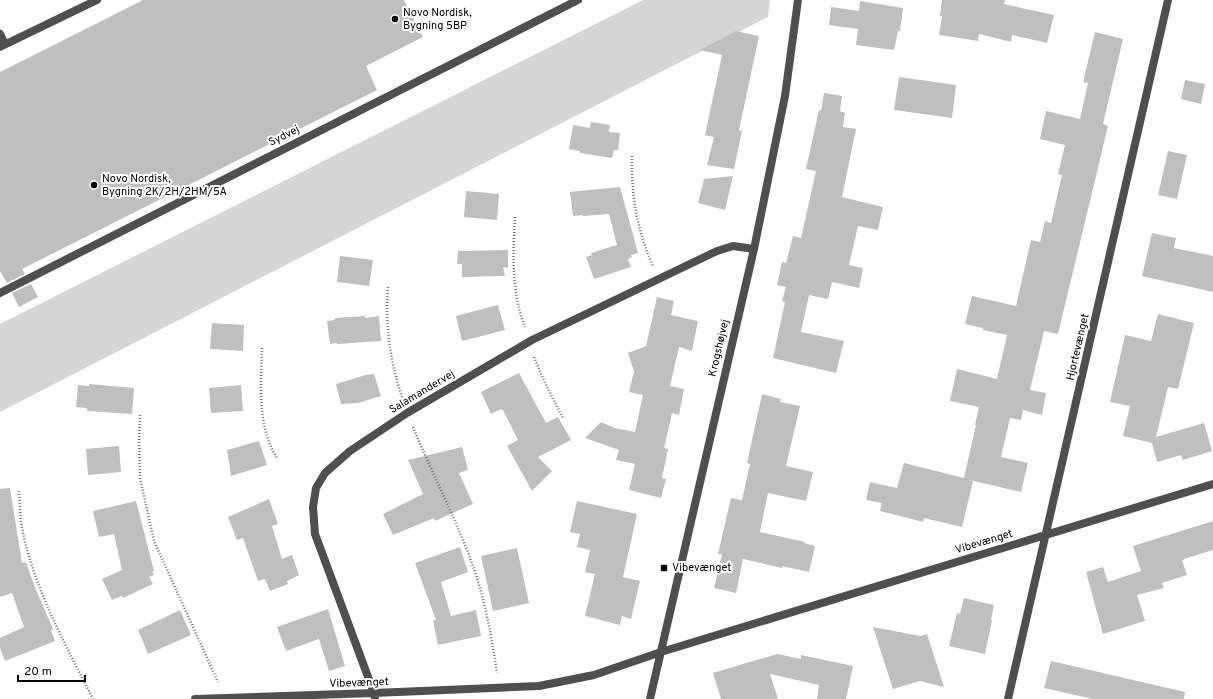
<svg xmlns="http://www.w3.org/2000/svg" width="1213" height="699" font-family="Overpass,sans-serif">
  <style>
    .green { fill: #d6d6d6 }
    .building { fill: #bfbfbf }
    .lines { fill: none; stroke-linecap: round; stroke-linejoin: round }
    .path { stroke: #717171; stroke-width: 2.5; stroke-dasharray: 1 2; stroke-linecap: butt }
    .lane { stroke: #4f4f4f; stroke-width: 8 }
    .street { stroke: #4f4f4f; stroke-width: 8 }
    .poi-dot { fill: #000; stroke: #fff; stroke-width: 1.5 }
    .labels { text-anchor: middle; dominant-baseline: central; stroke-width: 4; stroke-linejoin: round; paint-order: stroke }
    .poi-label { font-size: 11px; fill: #000; stroke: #fff; text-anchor: start }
    .street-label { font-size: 11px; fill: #000; stroke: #fff }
  </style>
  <rect width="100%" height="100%" fill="#fff"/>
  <path class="green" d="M 643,0 L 770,0 L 768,17 L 0,412 L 0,324 Z"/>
  <path class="building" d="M 143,0 L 404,0 L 423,37 L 366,66 L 377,90 L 22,269 L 25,274 L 7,283 L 0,271 L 0,72 Z
    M 942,0 L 1005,0 L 1004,4 L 1054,15 L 1047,43 L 1012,35 L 1011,42 L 979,34 L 978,41 L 939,35 L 942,16 L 940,16 Z
    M 860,1 L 903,8 L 900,31 L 898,31 L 894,50 L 856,45 L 858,29 L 829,25 L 831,7 L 859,11 Z
    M 736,31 L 759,36 L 739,130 L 742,131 L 734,169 L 707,165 L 714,137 L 705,135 L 722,55 L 700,50 Z
    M 1095,32 L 1123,39 L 1103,124 L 1108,126 L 1058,334 L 1044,331 L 1030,390 L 1046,393 L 1042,415 L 1023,410 L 1021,420 L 1010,418 L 1001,457 L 1028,463 L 1021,492 L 965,479 L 973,481 L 962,527 L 924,518 L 923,522 L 880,511 L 882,503 L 866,500 L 870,482 L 897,488 L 904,463 L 964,478 L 976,425 L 975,425 L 979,407 L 950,401 L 957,369 L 997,379 L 1007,335 L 983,330 L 983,328 L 965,324 L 972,296 L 1016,306 L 1031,240 L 1040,242 L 1045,221 L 1051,223 L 1062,175 L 1058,174 L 1065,145 L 1040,139 L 1046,111 L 1080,119 L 1088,83 L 1083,82 Z
    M 899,77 L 956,85 L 952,118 L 894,110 Z
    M 1185,80 L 1205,84 L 1201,104 L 1181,99 Z
    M 824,93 L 842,96 L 840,111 L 845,113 L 843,127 L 856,129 L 842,197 L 883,207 L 878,230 L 858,226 L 849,265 L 863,268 L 859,288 L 832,282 L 828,299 L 809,295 L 801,332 L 844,341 L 836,373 L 773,358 L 785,302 L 782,301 L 786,287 L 777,285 L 782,262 L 786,263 L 793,236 L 801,238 L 816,171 L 806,169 L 819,110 L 821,111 Z
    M 591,122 L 610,125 L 609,132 L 620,133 L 618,150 L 614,150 L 612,158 L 580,153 L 580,151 L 569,149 L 573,125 L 590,128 Z
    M 1168,151 L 1187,155 L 1177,199 L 1158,195 Z
    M 733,176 L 725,210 L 698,203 L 704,179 Z
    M 620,187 L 638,253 L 631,255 L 632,257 L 628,259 L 631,267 L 594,279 L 586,257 L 592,255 L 591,253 L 617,245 L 609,214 L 583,216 L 582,215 L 573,216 L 570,192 Z
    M 466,191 L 499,194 L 497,220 L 464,217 Z
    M 1152,233 L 1176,238 L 1174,248 L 1213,256 L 1213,292 L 1142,276 Z
    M 508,250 L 508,268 L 503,267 L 505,276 L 462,277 L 462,264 L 457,264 L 458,251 Z
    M 340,256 L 373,260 L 369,286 L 337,282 Z
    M 31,284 L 38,297 L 19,307 L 12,293 Z
    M 657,297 L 674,301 L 671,315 L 698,321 L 692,351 L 679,347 L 670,386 L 684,389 L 679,415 L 672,413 L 664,448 L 668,449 L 662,478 L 666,479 L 661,498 L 629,490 L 635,464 L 616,460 L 619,450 L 585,438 L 601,422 L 615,428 L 635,432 L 643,395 L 629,392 L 634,371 L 628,353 L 646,346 Z
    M 498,305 L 505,330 L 462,341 L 456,316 Z
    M 1158,314 L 1194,323 L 1178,389 L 1168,387 L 1156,437 L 1204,423 L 1212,451 L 1183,460 L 1181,455 L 1157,462 L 1152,443 L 1123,436 L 1130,406 L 1110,402 L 1125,335 L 1151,341 Z
    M 365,316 L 365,318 L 379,316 L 381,341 L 337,344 L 337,343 L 330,344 L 327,321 L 335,320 L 335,318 Z
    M 212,323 L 244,325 L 243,351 L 210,349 Z
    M 519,373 L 546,423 L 558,417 L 571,440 L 538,457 L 552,471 L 532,491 L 507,446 L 518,440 L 503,410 L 502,410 L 501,409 L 491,414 L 481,392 Z
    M 374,374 L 381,396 L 358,403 L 341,404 L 336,384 L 365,375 Z
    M 89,384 L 134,388 L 132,414 L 87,411 L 87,408 L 76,407 L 78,385 L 89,386 Z
    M 241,385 L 243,411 L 211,413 L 209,388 Z
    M 762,394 L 781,399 L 780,402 L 800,406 L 786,466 L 813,472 L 806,501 L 768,493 L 760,532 L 805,542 L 804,543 L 815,546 L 809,572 L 782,566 L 782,568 L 743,559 L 736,593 L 714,588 L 722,554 L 718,554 L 731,498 L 742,500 L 750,464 L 747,463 Z
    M 259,441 L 267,465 L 231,476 L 227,450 Z
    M 119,446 L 121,472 L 88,475 L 86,449 Z
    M 462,447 L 468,470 L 459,473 L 473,504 L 435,521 L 434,518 L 393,535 L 383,514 L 423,494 L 408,460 Z
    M 10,488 L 22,563 L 26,562 L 34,585 L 53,629 L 51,630 L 55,641 L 5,661 L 0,648 L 0,638 L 24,627 L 12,593 L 0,597 L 0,489 Z
    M 269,499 L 278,524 L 272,526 L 282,559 L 292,555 L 299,575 L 287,581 L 288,584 L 270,591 L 265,579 L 258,581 L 243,538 L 237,540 L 228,517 Z
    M 136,501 L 154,571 L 152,572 L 154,575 L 149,577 L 153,584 L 123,598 L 122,596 L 112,600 L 102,579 L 122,570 L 114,534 L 99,537 L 93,511 Z
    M 577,501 L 637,514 L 623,577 L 640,581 L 631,619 L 622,616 L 620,625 L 585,616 L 595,574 L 585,572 L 590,550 L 577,547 L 580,534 L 570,532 Z
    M 1213,521 L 1213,550 L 1184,559 L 1184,560 L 1182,560 L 1187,575 L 1162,583 L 1164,588 L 1137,595 L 1145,621 L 1103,634 L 1086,572 L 1103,567 L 1108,582 L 1141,571 L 1133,546 Z
    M 460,547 L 468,572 L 441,582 L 451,616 L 476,610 L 481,636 L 438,645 L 433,620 L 436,620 L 415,563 Z
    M 517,548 L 529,603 L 493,611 L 481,556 Z
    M 964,598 L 994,605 L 991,620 L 992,620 L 985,654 L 949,646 L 957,613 L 960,614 Z
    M 328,609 L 345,666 L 329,671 L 319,639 L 286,651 L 277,627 Z
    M 180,610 L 191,635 L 148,654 L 138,630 Z
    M 873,627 L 920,636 L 927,634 L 944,687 L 920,681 L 893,689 Z
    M 777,654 L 801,659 L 801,655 L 853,666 L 846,699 L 817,699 L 819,685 L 770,674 L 778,699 L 721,699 L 713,673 Z
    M 1051,661 L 1185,692 L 1184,699 L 1093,699 L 1044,688 Z"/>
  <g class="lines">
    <path class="path" d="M 632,156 C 631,194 637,231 653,266
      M 515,217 C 513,254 511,292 525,327
      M 388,287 C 385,328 390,359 402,398
      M 262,348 C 261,384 257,427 277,458
      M 534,357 L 544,381 L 563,418
      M 140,415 L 139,441 L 140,478 L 154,541 L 218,682
      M 413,427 C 433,476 458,522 475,572 C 486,605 492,639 497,673
      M 19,491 C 20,501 20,512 21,522 C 31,583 65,644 93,699"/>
    <path class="lane" d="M 0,34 L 5,44
      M 0,47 L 97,0
      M 0,293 L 578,0"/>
    <path class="street" d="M 195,699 L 374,693 L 539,686 L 594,675 L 661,652 L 1213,484
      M 375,699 L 374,693 L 315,534 L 313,507 L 316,488 L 325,473 L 350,451 L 407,413 L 532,340 L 717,251 L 733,246 L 754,249
      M 650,699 L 754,249 L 785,96 L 798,0
      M 1008,699 L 1168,0"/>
  </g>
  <g class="poi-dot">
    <circle cx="395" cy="19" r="4"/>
    <circle cx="94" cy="185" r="4"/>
    <rect x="660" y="564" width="8" height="8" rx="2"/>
  </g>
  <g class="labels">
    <g class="poi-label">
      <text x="403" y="13">Novo Nordisk,<tspan x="403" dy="13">Bygning 5BP</tspan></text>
      <text x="102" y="179">Novo Nordisk,<tspan x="102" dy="13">Bygning 2K/2H/2HM/5A</tspan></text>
      <text x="672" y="568">Vibevænget</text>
    </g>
    <g class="street-label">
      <text transform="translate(284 136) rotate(-27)">Sydvej</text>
      <text transform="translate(1078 347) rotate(-77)">Hjortevænget</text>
      <text transform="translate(719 348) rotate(-77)">Krogshøjvej</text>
      <text transform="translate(422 392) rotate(-31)">Salamandervej</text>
      <text transform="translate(984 542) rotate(-17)">Vibevænget</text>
      <text transform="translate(359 683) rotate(-2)">Vibevænget</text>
    </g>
  </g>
  <path d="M18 675v6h67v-6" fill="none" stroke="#000000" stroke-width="2"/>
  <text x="24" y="675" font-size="12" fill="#000000" stroke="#ffffff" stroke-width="3" paint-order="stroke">20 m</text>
</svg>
